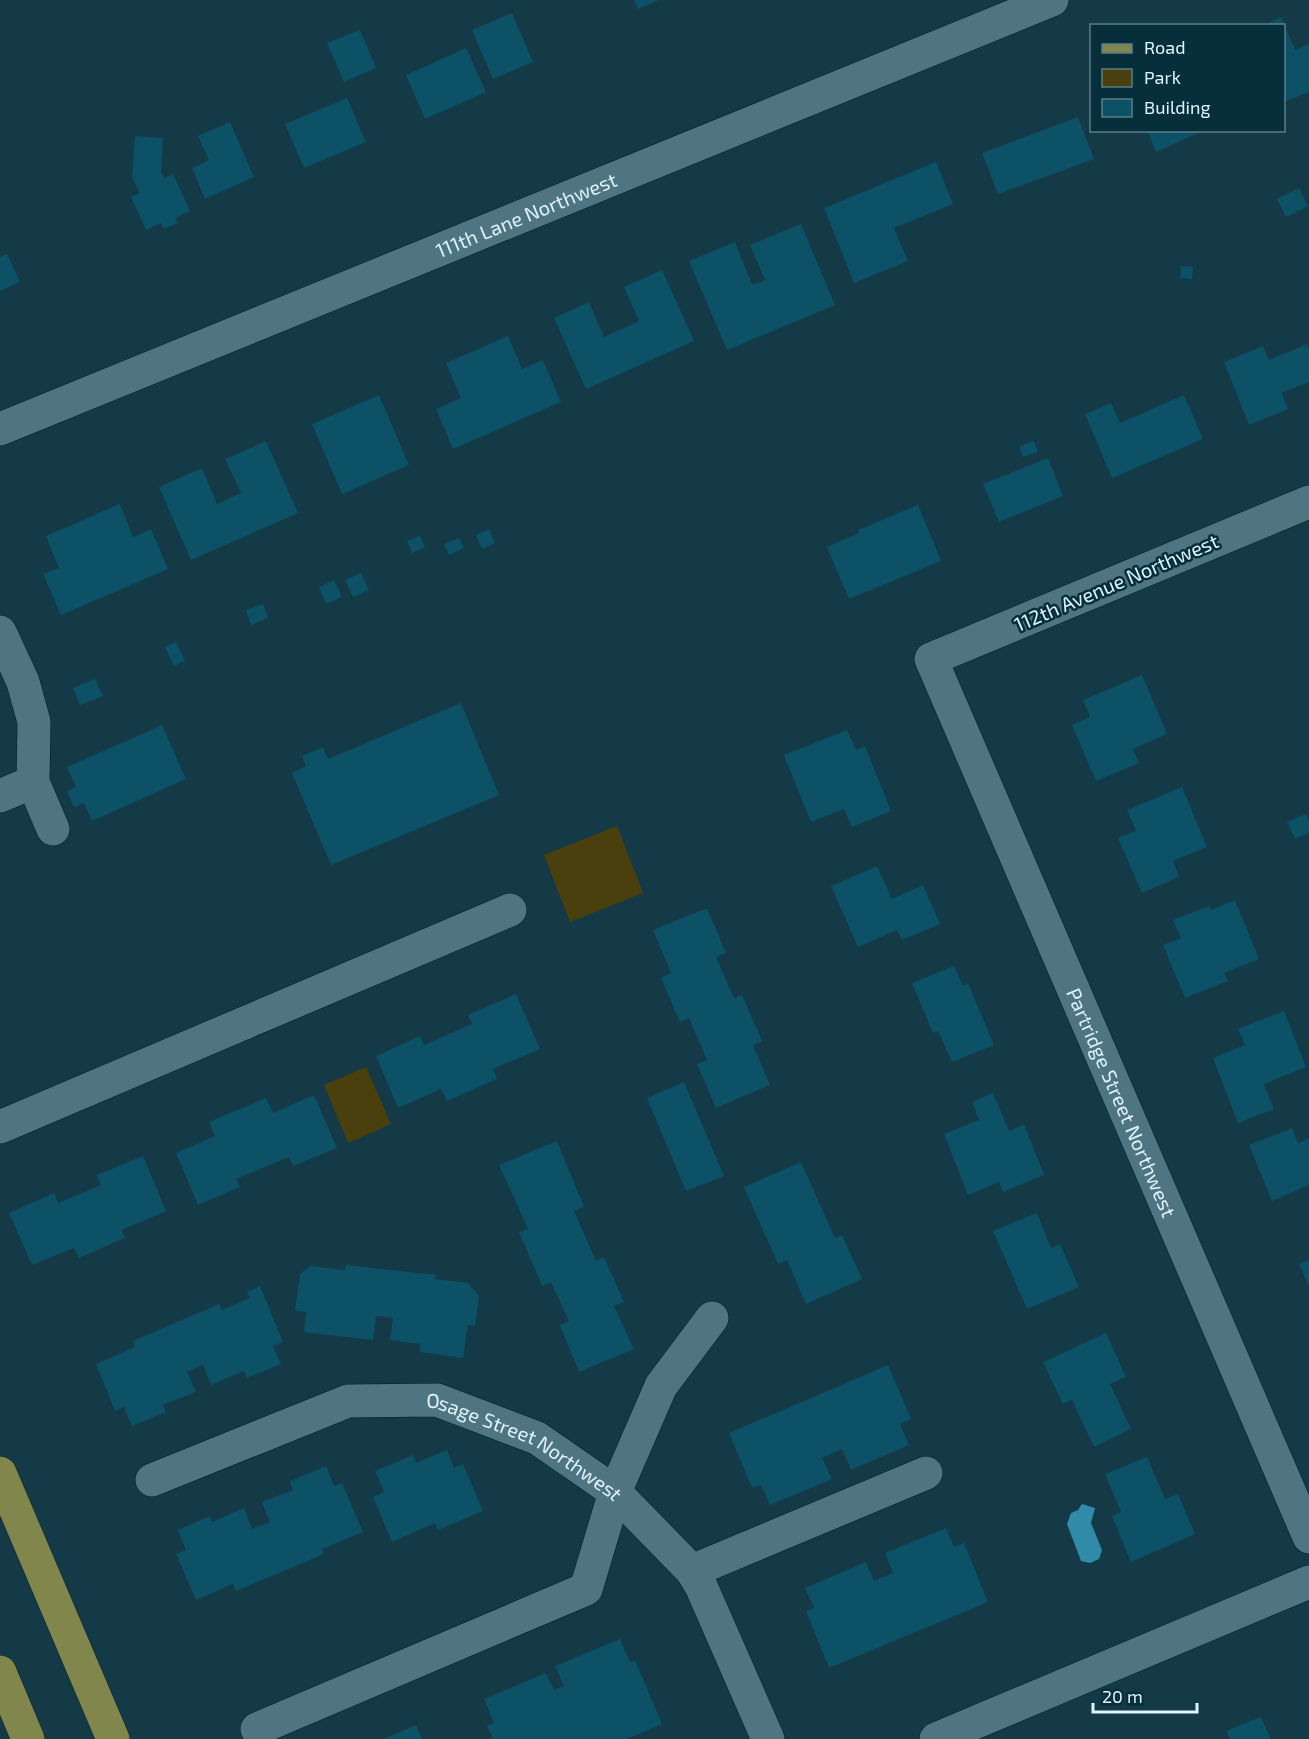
<svg xmlns="http://www.w3.org/2000/svg" width="1309" height="1739" font-family="'Exo 2',sans-serif">
  <style>
    .green { fill: #49400d }
    .water { fill: #308ba8 }
    .building { fill: #0c5165 }
    .lines { fill: none; stroke-linecap: round; stroke-linejoin: round }
    .minor-casing { stroke: #032029; stroke-width: 34 }
    .major-casing { stroke: #032029; stroke-width: 34 }
    .minor { stroke: #4f7583; stroke-width: 33 }
    .major { stroke: #81864c; stroke-width: 33 }
    .labels { text-anchor: middle; dominant-baseline: central; stroke-width: 5; stroke-linejoin: round; paint-order: stroke }
    .street-label { font-size: 20px; fill: #def3fb; stroke: #062f3b }
  </style>
  <rect width="100%" height="100%" fill="#133a46"/>
  <path class="green" d="M 617,826 L 643,893 L 570,922 L 544,855 Z
    M 366,1067 L 391,1124 L 348,1143 L 324,1085 Z"/>
  <path class="water" d="M 1082,1504 L 1095,1508 L 1091,1523 L 1102,1550 L 1099,1559 L 1090,1563 L 1081,1561 L 1067,1524 L 1071,1513 L 1078,1510 Z"/>
  <path class="building" d="M 634,0 L 659,0 L 638,9 Z
    M 512,13 L 533,62 L 493,79 L 472,30 Z
    M 1281,17 L 1295,50 L 1309,44 L 1309,92 L 1284,102 L 1284,26 L 1262,26 Z
    M 360,30 L 376,68 L 344,82 L 327,43 Z
    M 466,48 L 486,92 L 425,119 L 406,75 Z
    M 347,98 L 366,142 L 304,168 L 285,124 Z
    M 1078,117 L 1094,159 L 998,194 L 982,153 Z
    M 230,122 L 254,177 L 205,199 L 192,168 L 209,160 L 198,136 Z
    M 1147,130 L 1205,130 L 1156,152 Z
    M 135,136 L 163,138 L 161,171 L 164,178 L 173,174 L 190,211 L 175,218 L 178,223 L 163,229 L 161,223 L 146,230 L 131,197 L 140,193 L 132,177 Z
    M 936,162 L 953,204 L 894,228 L 908,261 L 854,283 L 824,208 Z
    M 1299,188 L 1308,206 L 1286,217 L 1277,199 Z
    M 801,224 L 835,305 L 727,350 L 689,261 L 735,242 L 752,285 L 765,280 L 750,245 Z
    M 7,254 L 20,282 L 0,291 L 0,257 Z
    M 1181,266 L 1193,267 L 1192,279 L 1180,278 Z
    M 662,270 L 694,341 L 586,389 L 554,318 L 589,302 L 604,337 L 639,321 L 624,287 Z
    M 508,336 L 522,369 L 543,360 L 561,402 L 453,449 L 436,409 L 461,398 L 446,363 Z
    M 1307,344 L 1309,349 L 1309,382 L 1282,393 L 1288,409 L 1249,425 L 1224,362 L 1263,346 L 1269,360 Z
    M 379,395 L 409,465 L 342,494 L 312,424 Z
    M 1184,395 L 1203,439 L 1112,478 L 1085,414 L 1111,403 L 1120,423 Z
    M 266,441 L 298,513 L 191,560 L 159,487 L 202,468 L 217,504 L 241,493 L 225,459 Z
    M 1034,441 L 1038,452 L 1023,457 L 1019,446 Z
    M 1048,458 L 1063,496 L 999,522 L 983,484 Z
    M 120,504 L 133,537 L 151,529 L 168,569 L 61,615 L 43,574 L 59,568 L 46,536 Z
    M 918,505 L 941,561 L 849,599 L 827,547 L 859,533 L 858,530 Z
    M 489,529 L 495,543 L 482,549 L 476,535 Z
    M 420,536 L 425,547 L 412,553 L 407,541 Z
    M 459,538 L 464,548 L 449,555 L 444,544 Z
    M 361,573 L 369,590 L 353,597 L 345,580 Z
    M 334,580 L 342,597 L 326,604 L 319,587 Z
    M 263,604 L 268,618 L 251,625 L 246,610 Z
    M 176,642 L 185,661 L 174,666 L 165,647 Z
    M 1142,675 L 1167,734 L 1133,749 L 1139,763 L 1096,781 L 1072,725 L 1090,717 L 1083,700 Z
    M 95,679 L 103,696 L 80,705 L 73,688 Z
    M 461,703 L 499,795 L 331,865 L 292,773 L 306,766 L 302,756 L 323,747 L 328,759 Z
    M 162,725 L 186,779 L 92,821 L 84,803 L 74,807 L 67,791 L 76,787 L 67,767 Z
    M 847,730 L 856,750 L 865,746 L 891,811 L 852,827 L 844,809 L 811,822 L 784,755 Z
    M 1182,787 L 1207,847 L 1173,861 L 1179,877 L 1142,893 L 1118,838 L 1136,831 L 1127,810 Z
    M 1306,814 L 1309,821 L 1309,833 L 1295,839 L 1287,822 Z
    M 877,866 L 892,899 L 923,885 L 940,924 L 902,940 L 897,930 L 858,947 L 831,886 Z
    M 1235,900 L 1259,959 L 1224,973 L 1228,981 L 1185,998 L 1163,945 L 1181,938 L 1173,920 L 1209,906 L 1211,910 Z
    M 707,908 L 726,953 L 716,957 L 734,998 L 742,995 L 762,1041 L 753,1045 L 770,1085 L 716,1108 L 697,1064 L 707,1060 L 689,1018 L 680,1022 L 661,978 L 671,973 L 653,930 Z
    M 954,966 L 963,986 L 968,983 L 994,1045 L 952,1062 L 938,1031 L 933,1033 L 912,983 Z
    M 516,994 L 540,1049 L 493,1069 L 497,1079 L 447,1101 L 441,1089 L 398,1108 L 376,1056 L 420,1036 L 424,1045 L 472,1024 L 468,1015 Z
    M 1284,1011 L 1306,1067 L 1264,1084 L 1274,1109 L 1238,1123 L 1213,1058 L 1245,1045 L 1238,1029 Z
    M 684,1082 L 724,1176 L 686,1191 L 647,1098 Z
    M 993,1093 L 1009,1131 L 1024,1124 L 1044,1175 L 1003,1192 L 999,1182 L 968,1195 L 944,1134 L 979,1120 L 972,1102 Z
    M 314,1095 L 337,1148 L 293,1166 L 289,1157 L 236,1179 L 240,1187 L 198,1205 L 176,1153 L 215,1136 L 209,1122 L 266,1098 L 273,1113 Z
    M 1292,1128 L 1298,1143 L 1309,1138 L 1309,1185 L 1272,1201 L 1249,1145 Z
    M 557,1141 L 584,1207 L 574,1211 L 596,1261 L 604,1257 L 624,1302 L 614,1306 L 634,1349 L 579,1372 L 560,1325 L 569,1321 L 551,1282 L 542,1286 L 519,1232 L 528,1229 L 499,1165 Z
    M 143,1156 L 166,1211 L 122,1230 L 125,1238 L 79,1258 L 74,1248 L 32,1265 L 9,1213 L 54,1193 L 58,1203 L 101,1185 L 97,1175 Z
    M 801,1162 L 835,1238 L 842,1235 L 862,1279 L 806,1304 L 787,1260 L 778,1264 L 744,1187 Z
    M 1037,1213 L 1051,1248 L 1060,1244 L 1079,1287 L 1027,1309 L 993,1231 Z
    M 1309,1260 L 1309,1287 L 1299,1264 Z
    M 346,1265 L 436,1275 L 435,1279 L 468,1283 L 479,1296 L 475,1326 L 468,1325 L 463,1358 L 420,1352 L 420,1344 L 390,1340 L 393,1318 L 376,1316 L 373,1340 L 304,1332 L 306,1312 L 295,1311 L 300,1274 L 310,1266 L 345,1270 Z
    M 260,1286 L 283,1342 L 273,1346 L 281,1364 L 247,1378 L 244,1371 L 211,1385 L 203,1365 L 187,1372 L 196,1392 L 163,1405 L 166,1412 L 132,1426 L 124,1407 L 115,1411 L 96,1364 L 135,1347 L 133,1341 L 219,1304 L 222,1310 L 250,1298 L 247,1292 Z
    M 1106,1333 L 1126,1377 L 1110,1384 L 1131,1429 L 1094,1447 L 1072,1400 L 1063,1404 L 1043,1362 Z
    M 888,1365 L 911,1419 L 900,1424 L 909,1445 L 851,1470 L 842,1449 L 822,1458 L 832,1479 L 770,1505 L 761,1485 L 752,1488 L 729,1433 Z
    M 447,1450 L 454,1468 L 463,1464 L 483,1511 L 438,1530 L 435,1523 L 392,1542 L 373,1497 L 384,1492 L 375,1471 L 413,1455 L 416,1463 Z
    M 1147,1457 L 1165,1499 L 1178,1494 L 1195,1534 L 1131,1562 L 1112,1516 L 1121,1512 L 1105,1474 Z
    M 326,1466 L 334,1486 L 342,1483 L 363,1532 L 322,1549 L 324,1554 L 236,1591 L 233,1584 L 196,1600 L 176,1554 L 186,1550 L 178,1530 L 210,1516 L 212,1522 L 244,1508 L 252,1529 L 270,1522 L 262,1502 L 293,1490 L 290,1481 Z
    M 946,1528 L 954,1547 L 964,1543 L 988,1602 L 829,1668 L 806,1611 L 814,1608 L 805,1588 L 866,1562 L 874,1581 L 893,1573 L 885,1553 Z
    M 620,1639 L 630,1662 L 635,1660 L 662,1724 L 627,1739 L 493,1739 L 487,1726 L 494,1723 L 484,1699 L 546,1673 L 554,1690 L 564,1686 L 555,1666 Z
    M 1261,1717 L 1271,1739 L 1230,1739 L 1226,1731 Z
    M 416,1725 L 422,1739 L 383,1739 Z"/>
  <g class="lines">
    <defs>
      <g id="minor">
        <path id="s1" d="M 0,429 L 1052,0"/>
        <path id="s2" d="M 1309,502 L 931,659 L 1309,1537"/>
        <path d="M 0,632 L 23,682 L 34,722 L 33,782 L 53,829"/>
        <path d="M 0,796 L 33,782"/>
        <path d="M 0,1127 L 510,910"/>
        <path id="s3" d="M 152,1480 L 348,1401 L 437,1400 L 537,1438 L 615,1492 L 692,1571 L 701,1586 L 768,1739"/>
        <path d="M 692,1571 L 926,1473"/>
        <path d="M 257,1729 L 586,1589 L 615,1492 L 661,1386 L 712,1318"/>
        <path d="M 936,1739 L 1309,1582"/>
      </g>
      <path id="major" d="M 0,1473 L 113,1739
        M 0,1672 L 28,1739"/>
    </defs>
    <use href="#minor" class="minor-casing"/>
    <use href="#major" class="major-casing"/>
    <use href="#minor" class="minor"/>
    <use href="#major" class="major"/>
  </g>
  <g class="labels">
    <g class="street-label">
      <text stroke="none"><textPath href="#s1" startOffset="568">111th Lane Northwest</textPath></text>
      <text transform="translate(1116 582) rotate(-23)">112th Avenue Northwest</text>
      <text stroke="none"><textPath href="#s2" startOffset="892">Partridge Street Northwest</textPath></text>
      <text stroke="none"><textPath href="#s3" startOffset="399">Osage Street Northwest</textPath></text>
    </g>
  </g>
  <rect x="1090" y="24" width="195" height="108" fill="#062f3b" stroke="#5c7d88" stroke-width="1.5"/>
  <rect x="1102" y="44" width="30" height="9" fill="#81864c" stroke="#5c7d88" stroke-width="1.5"/>
  <text x="1144" y="54" font-size="18" fill="#def3fb">Road</text>
  <rect x="1102" y="69" width="30" height="18" fill="#49400d" stroke="#5c7d88" stroke-width="1.5"/>
  <text x="1144" y="84" font-size="18" fill="#def3fb">Park</text>
  <rect x="1102" y="99" width="30" height="18" fill="#0c5165" stroke="#5c7d88" stroke-width="1.5"/>
  <text x="1144" y="114" font-size="18" fill="#def3fb">Building</text>
  <path d="M1093 1703v9h104v-9" fill="none" stroke="#def3fb" stroke-width="3"/>
  <text x="1102" y="1703" font-size="18" fill="#def3fb" stroke="#062f3b" stroke-width="4.5" paint-order="stroke">20 m</text>
</svg>
